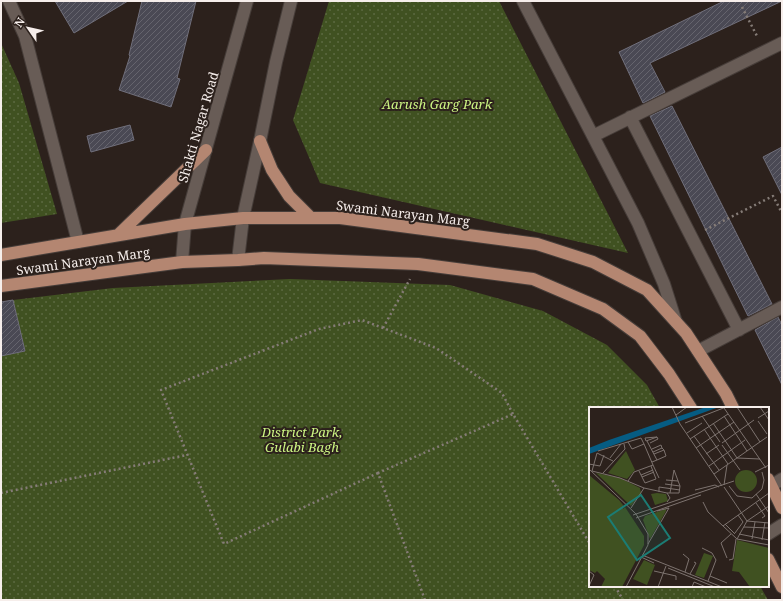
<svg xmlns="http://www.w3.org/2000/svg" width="783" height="601" font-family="'Noto Serif',serif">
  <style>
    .park { fill: url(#park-dots) }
    .building { fill: url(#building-hatch); stroke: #706f7b }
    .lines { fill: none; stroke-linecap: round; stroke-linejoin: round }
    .minor-casing { stroke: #463d39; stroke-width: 14 }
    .major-casing { stroke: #463d39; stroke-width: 14 }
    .path { stroke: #857c77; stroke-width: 2.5; stroke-dasharray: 2 3; stroke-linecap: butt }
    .minor { stroke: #685c56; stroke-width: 12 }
    .major { stroke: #b48671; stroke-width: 12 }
    .labels { text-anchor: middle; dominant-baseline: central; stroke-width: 4; stroke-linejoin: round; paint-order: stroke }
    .park-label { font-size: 13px; font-style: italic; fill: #ccf583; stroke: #2c211c }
    .street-label { font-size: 13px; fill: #f6eeeb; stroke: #2c211c }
    .inset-road { fill: none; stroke: #7d736f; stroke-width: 1 }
    .view { fill: #1b7c74; fill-opacity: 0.15; stroke: #1b7c74; stroke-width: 2 }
    .inset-edge { fill: none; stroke: #f6eeeb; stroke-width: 2 }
  </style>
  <defs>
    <pattern id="park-dots" width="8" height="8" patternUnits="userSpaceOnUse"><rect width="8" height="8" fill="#405121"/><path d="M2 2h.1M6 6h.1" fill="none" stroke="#5c6a41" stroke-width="1.8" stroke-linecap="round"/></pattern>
    <pattern id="building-hatch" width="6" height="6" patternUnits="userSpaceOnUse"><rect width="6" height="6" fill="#4a4954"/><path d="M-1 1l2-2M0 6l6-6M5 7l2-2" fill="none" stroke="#65646d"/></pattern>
  </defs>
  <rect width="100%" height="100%" fill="#2c211c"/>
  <path class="park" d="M 329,1 L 499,1 L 628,253 L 320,183 L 293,120 Z
    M 1,43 L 19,83 L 57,214 L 1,223 Z
    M 290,279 L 450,285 L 543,311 L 607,345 L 647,385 L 660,408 L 590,408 L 590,586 L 760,586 L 768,600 L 1,600 L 1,356 L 25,351 L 13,300 L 113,288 Z"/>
  <path class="building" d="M 55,1 L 128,1 L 74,33 Z
    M 142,1 L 196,1 L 177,78 L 180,79 L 171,107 L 119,90 L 130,56 L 129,55 Z
    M 724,1 L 782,1 L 650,63 L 665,92 L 643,103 L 619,52 Z
    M 672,106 L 772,304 L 748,316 L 650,116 Z
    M 130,125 L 134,140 L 91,152 L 87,136 Z
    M 782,147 L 782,195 L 763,157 Z
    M 13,300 L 25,351 L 1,356 L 1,302 Z
    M 778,317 L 782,325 L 782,385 L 755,330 Z"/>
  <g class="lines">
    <defs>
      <path id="minor" d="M 9,1 L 25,36 L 78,242
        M 523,1 L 638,223 L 664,284 L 676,322
        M 630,117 L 739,330
        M 593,136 L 782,43
        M 238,260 L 243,218 L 260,141 L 276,62 L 291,1
        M 182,262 L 185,224 L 247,1
        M 698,351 L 782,307
        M 768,488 L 782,479
        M 768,534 L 782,525"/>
      <path id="major" d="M 260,141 L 272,170 L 289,196 L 311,218
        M 118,235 L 206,150
        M 1,255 L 185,224 L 243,218 L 340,218 L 537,244 L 593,262 L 647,290 L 686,333 L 726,394 L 733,408
        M 1,286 L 182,262 L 238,260 L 264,258 L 418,264 L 533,279 L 603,309 L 640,336 L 669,374 L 691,408
        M 768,479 L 782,508
        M 768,559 L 782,587"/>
    </defs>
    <use href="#minor" class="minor-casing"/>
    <use href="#major" class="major-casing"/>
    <path class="path" d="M 742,7 L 758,38
      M 705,230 L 773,196 L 782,213
      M 383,328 L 410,279
      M 378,473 L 224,544 L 161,390 L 319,329 L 362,320 L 436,348 L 502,393 L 513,414
      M 1,493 L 187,455
      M 615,586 L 623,600
      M 425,600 L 378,473 L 513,414 L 590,544"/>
    <use href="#minor" class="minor"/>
    <use href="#major" class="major"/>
  </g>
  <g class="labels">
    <g class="park-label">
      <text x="437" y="104">Aarush Garg Park</text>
      <text x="302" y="432">District Park,<tspan x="302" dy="15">Gulabi Bagh</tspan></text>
    </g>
    <g class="street-label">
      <text transform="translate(198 127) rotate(-74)">Shakti Nagar Road</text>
      <text transform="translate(403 213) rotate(7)">Swami Narayan Marg</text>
      <text transform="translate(83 261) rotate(-8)">Swami Narayan Marg</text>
    </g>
  </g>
  <g transform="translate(589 407)">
    <rect width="180" height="180" fill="#2c211c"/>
    <path d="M 68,86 L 77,87 L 79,94 L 66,98 L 62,87 ZM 55,153 L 66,158 L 58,178 L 44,172 Z" fill="#405121"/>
    <path d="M 37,44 L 46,63 L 38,72 L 19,66 ZM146 74a11 11 0 1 1 22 0a11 11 0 1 1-22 0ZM 7,66 L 31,71 L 51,81 L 52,86 L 42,99 ZM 0,68 L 30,93 L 34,98 L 34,102 L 36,100 L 55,129 L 55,138 L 33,180 L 12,180 L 16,172 L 8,164 L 6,166 L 0,163 ZM 77,102 L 77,104 L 61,132 L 54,113 L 56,109 ZM 115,146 L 124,149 L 115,171 L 106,168 Z" fill="#405121"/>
    <path d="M 148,133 L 180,141 L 180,180 L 161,180 L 150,165 L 143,164 Z" fill="#405121"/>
    <path d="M 117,0 L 130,0 L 0,47 L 0,41 L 20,33 Z" fill="#065c83"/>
    <path class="inset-road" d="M 83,0 L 91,17 L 133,79M 148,0 L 171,35M 171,0 L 180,13M 135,1 L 177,61M 87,8 L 98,0M 113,9 L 131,35M 135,9 L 158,44M 169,11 L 180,4M 169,14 L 178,27M 96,16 L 137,0M 124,16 L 148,51 L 171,52M 115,22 L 139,57M 98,26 L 113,16M 105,29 L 130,63M 101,32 L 139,7M 57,34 L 68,30 L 69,32 L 61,36M 57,34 L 56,31 L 68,30M 58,34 L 68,53 L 63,55M 39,35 L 43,42 L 55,37 L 64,58M 133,36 L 165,13M 133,38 L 151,63M 107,41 L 145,15M 63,42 L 72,38 L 73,41M 9,44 L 52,31 L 55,37M 64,45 L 73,41 L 75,43M 65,47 L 75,43 L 77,49 L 68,53M 117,47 L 130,38M 21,51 L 32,37M 0,57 L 11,59 L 15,48M 120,59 L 156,33M 0,62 L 47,107 L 59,127 L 59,138 L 37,180M 3,64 L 31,71 L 55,81 L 42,101M 3,64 L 8,46 L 24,54M 50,64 L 56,76 L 67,72 L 62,59M 166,65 L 180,58M 14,66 L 36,42 L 35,37M 125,67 L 178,30M 52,68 L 64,63M 53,70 L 65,65M 77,73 L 89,74M 39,74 L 45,65 L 64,58 L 70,71M 76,77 L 91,79M 135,78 L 138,58M 140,79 L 148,89 L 163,91 L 173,82 L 175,73 L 173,65M 135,80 L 158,114M 55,81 L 78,86 L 81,91 L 78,95M 106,83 L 126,78 L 130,80M 70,85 L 70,80 L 91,83M 78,86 L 81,86 L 85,63 L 91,79 L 90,86 L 81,86M 180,86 L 134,119 L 148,132 L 180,138M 167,87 L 180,106M 114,95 L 119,105 L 134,119M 167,96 L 176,109 L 173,111M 44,108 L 145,74M 47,111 L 112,88M 158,114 L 180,116M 136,117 L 146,127M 155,120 L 180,121M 146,126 L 154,115 L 149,108M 150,127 L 180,133M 148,132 L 158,114 L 180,99M 163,132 L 166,115M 173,133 L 176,115M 59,137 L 80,101 L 68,104M 113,141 L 123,146 L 127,153 L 119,174M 94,147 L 100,152 L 96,165M 53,148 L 133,180M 52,150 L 65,156M 138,151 L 132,136 L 142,127M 140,153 L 144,152 L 147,132M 79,161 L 126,180M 0,164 L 5,168 L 0,179M 65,164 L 87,169 L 87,173M 101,167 L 107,156 L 105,155M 121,169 L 138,176M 69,180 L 77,159M 103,180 L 105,175 L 117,180"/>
    <path class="view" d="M 52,88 L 81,131 L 48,153 L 19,110 Z"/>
    <rect width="180" height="180" class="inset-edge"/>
  </g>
  <rect width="783" height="601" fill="none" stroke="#f6eeeb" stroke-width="4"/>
  <g transform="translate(28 28) rotate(304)" stroke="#2c211c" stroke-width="3" paint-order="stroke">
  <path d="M0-3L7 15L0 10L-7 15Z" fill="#f6eeeb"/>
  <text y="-6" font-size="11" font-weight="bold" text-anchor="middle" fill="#f6eeeb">N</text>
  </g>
</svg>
